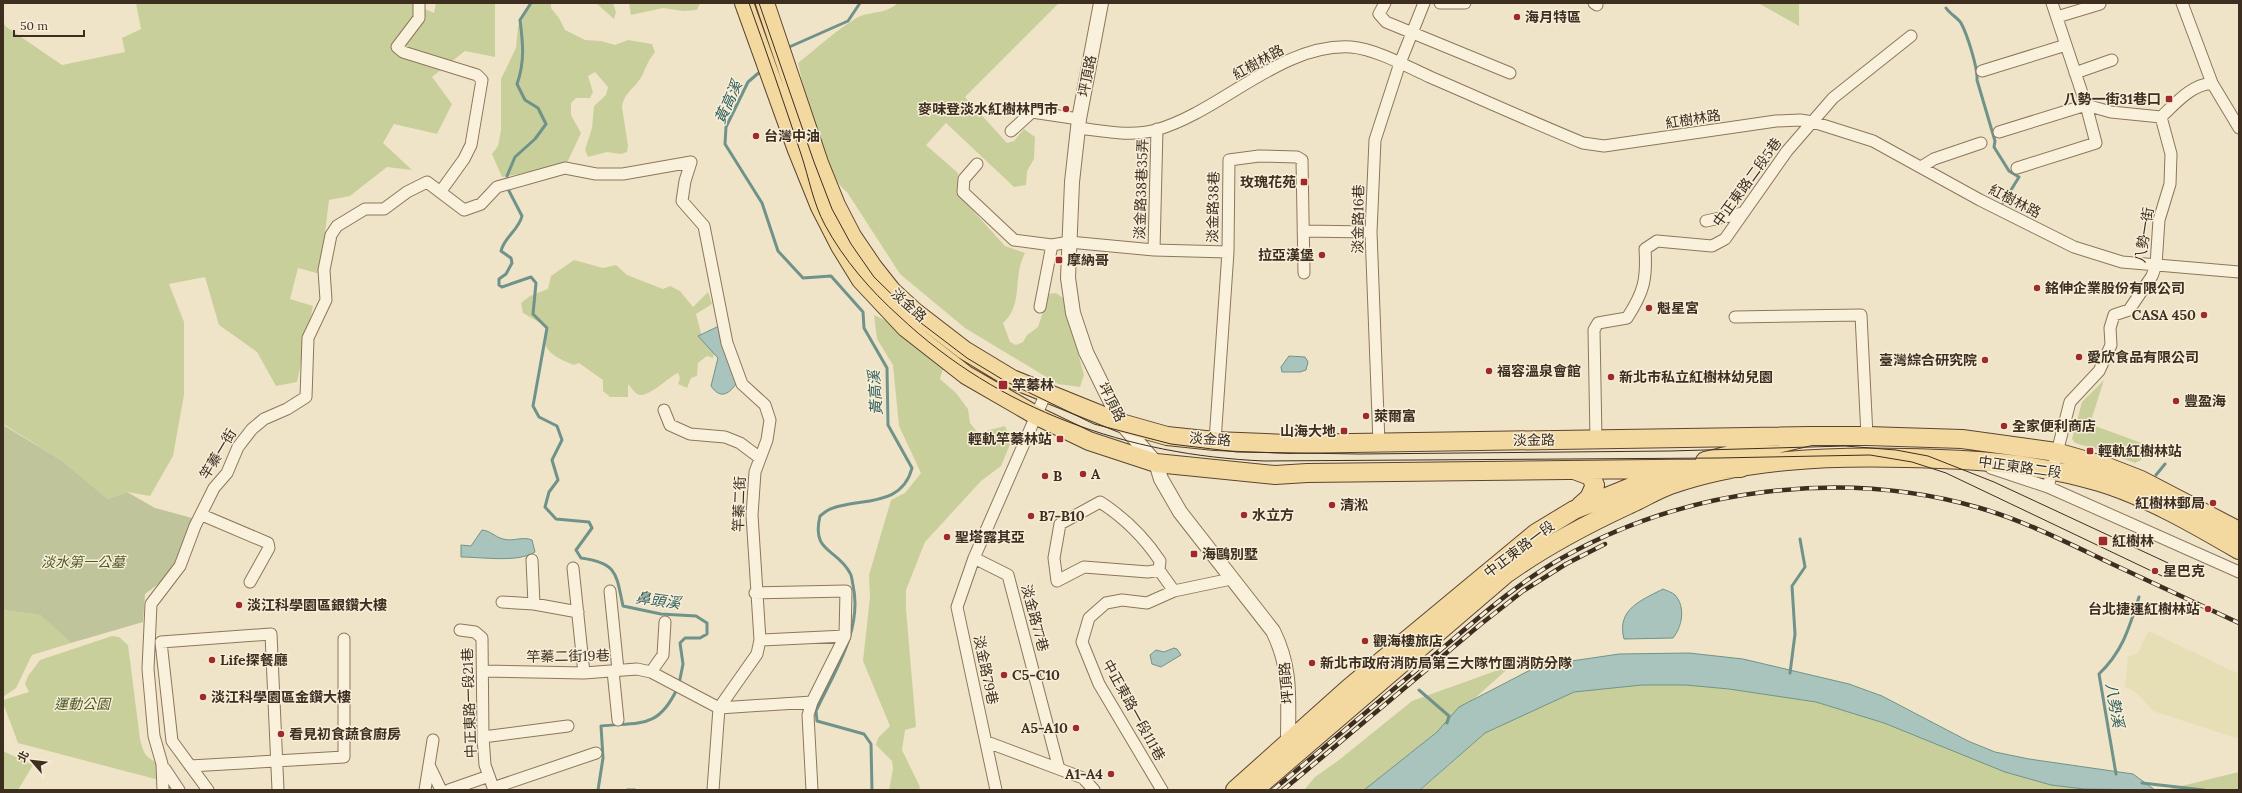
<svg xmlns="http://www.w3.org/2000/svg" width="2242" height="793" font-family="Lora,'Noto Sans TC',serif">
  <style>
    .farmland { fill: #e6deb5 }
    .green { fill: #c9cf9b }
    .cemetery { fill: #bfc49a }
    .water { fill: #a9c4bc; stroke: #6f938a }
    .lines { fill: none; stroke-linecap: round; stroke-linejoin: round }
    .stream { stroke: #6f938a; stroke-width: 3 }
    .minor-casing { stroke: #8d765c; stroke-width: 13 }
    .tertiary-casing { stroke: #8d765c; stroke-width: 16 }
    .primary-casing { stroke: #5b4430; stroke-width: 20 }
    .minor { stroke: #faf1dc; stroke-width: 11 }
    .tertiary { stroke: #faf1dc; stroke-width: 14 }
    .primary { stroke: #f3d9a0; stroke-width: 18 }
    .tram { stroke: #3d2e20; stroke-width: 1 }
    .rail-casing { stroke: #3d2e20; stroke-width: 4.5 }
    .rail { stroke: #f7eed8; stroke-width: 3; stroke-dasharray: 9; stroke-linecap: butt }
    .poi-dot { fill: #9e2a2b; stroke: #f7eed8; stroke-width: 1.5 }
    .labels { text-anchor: middle; dominant-baseline: central; stroke-width: 3; stroke-linejoin: round; paint-order: stroke }
    .poi-label { font-size: 14px; font-weight: bold; fill: #3d2e20; stroke: #f7eed8; text-anchor: start }
    .street-label { font-size: 14px; fill: #3d2e20; stroke: #f7eed8 }
    .park-label { font-size: 14px; font-style: italic; fill: #4d5a26; stroke: #f7eed8 }
    .water-label { font-size: 15px; font-style: italic; fill: #2f5d5a; stroke: #f7eed8 }
  </style>
  <rect width="100%" height="100%" fill="#f0e4c8"/>
  <path class="farmland" d="M 2149,631 L 2239,674 L 2239,739 L 2153,711 L 2136,692 L 2125,687 L 2128,656 L 2137,654 Z"/>
  <path class="green" d="M 136,3 L 410,3 L 434,13 L 436,3 L 495,3 L 495,57 L 465,51 L 432,77 L 452,104 L 437,134 L 394,124 L 383,143 L 412,170 L 387,167 L 350,196 L 329,200 L 320,274 L 298,268 L 290,299 L 313,306 L 297,382 L 276,386 L 257,352 L 219,325 L 205,277 L 169,284 L 184,322 L 184,395 L 173,456 L 150,496 L 127,492 L 108,499 L 61,460 L 3,424 L 3,19 L 5,26 L 62,65 L 125,52 L 122,38 L 141,29 Z
    M 529,3 L 551,3 L 551,8 L 559,18 L 565,30 L 585,40 L 601,41 L 615,45 L 628,40 L 652,44 L 655,52 C 649,60 646,66 643,74 C 637,87 624,92 622,107 L 628,146 L 627,152 L 621,154 L 607,152 L 588,157 L 585,150 L 592,128 L 594,106 L 606,95 L 608,87 L 595,72 L 588,76 L 593,92 L 590,98 L 576,98 L 571,103 L 571,115 L 581,133 L 566,165 L 502,177 L 492,154 L 498,146 L 501,131 L 501,79 L 516,48 L 518,27 Z
    M 596,3 L 613,3 L 616,12 L 614,19 Z
    M 629,3 L 700,3 L 697,10 L 684,11 L 663,8 L 631,15 Z
    M 898,3 L 1059,3 L 965,97 L 1007,143 L 1014,141 L 1024,129 L 1035,137 L 1034,159 L 1027,171 L 1026,185 L 1014,187 L 946,123 L 926,145 L 958,173 L 957,193 L 1005,246 L 1025,253 C 1012,277 1024,305 1003,323 L 1010,342 L 1016,345 L 1023,342 L 1027,335 L 1038,327 L 1049,294 L 1056,293 L 1063,298 L 1084,375 L 1080,387 L 1058,384 L 965,328 L 900,274 L 847,192 C 821,171 806,96 798,63 C 816,49 835,31 855,19 C 868,10 883,16 898,3 Z
    M 1758,3 L 1799,3 L 1799,26 Z
    M 574,260 L 603,268 L 616,265 L 627,275 L 663,289 L 670,286 L 680,291 L 693,307 L 708,292 L 712,304 L 696,314 L 702,337 L 714,352 L 713,358 L 707,356 L 698,363 L 697,376 L 691,378 L 687,388 L 678,384 L 680,378 L 678,373 C 668,377 647,400 637,394 C 634,392 631,387 628,384 L 628,397 L 610,397 L 603,391 L 603,380 L 579,363 L 574,365 C 557,358 536,350 549,328 L 523,313 L 521,303 L 530,296 L 548,289 L 551,276 Z
    M 874,315 L 891,323 L 944,366 L 940,379 L 956,393 L 968,409 L 970,423 L 978,433 L 1005,426 L 1011,442 L 1001,466 L 981,481 L 925,542 L 906,590 L 906,609 L 916,727 L 905,730 L 902,750 L 920,787 L 919,790 L 889,790 L 893,769 L 892,761 L 876,745 L 878,738 L 890,726 L 863,661 L 870,597 L 869,575 L 891,500 L 905,493 L 921,473 L 899,426 L 893,365 L 877,339 Z
    M 2104,380 L 2090,424 L 2147,445 L 2141,460 L 2135,463 L 2109,453 L 2075,443 L 2072,439 L 2082,402 Z
    M 3,610 L 40,615 L 71,643 L 32,655 L 16,688 L 3,697 Z
    M 112,636 L 119,637 L 128,645 L 140,739 C 143,751 144,756 156,762 L 159,780 L 18,743 L 3,703 L 3,700 L 29,692 L 25,684 L 28,676 L 40,660 Z
    M 1512,665 L 1437,732 L 1364,790 L 1304,790 L 1315,777 L 1339,760 L 1412,701 Z
    M 1642,685 L 1686,685 L 1729,689 L 1816,702 L 1884,723 L 2051,785 L 2114,790 L 1421,790 L 1485,733 L 1574,692 Z
    M 3,751 L 33,765 L 18,790 L 3,790 Z
    M 2239,772 L 2239,790 L 2165,790 Z"/>
  <path class="cemetery" d="M 3,425 L 61,460 L 108,499 L 127,492 L 155,508 L 192,518 L 180,556 L 165,579 L 145,594 L 143,622 L 71,643 L 40,615 L 3,610 Z"/>
  <path class="water" d="M 719,326 L 724,349 L 736,384 C 728,395 720,399 711,386 L 718,358 L 698,336 Z
    M 1289,356 L 1305,357 L 1308,362 L 1306,370 L 1300,372 L 1282,372 L 1281,367 Z
    M 482,530 C 491,531 495,537 503,539 C 513,542 522,536 532,540 L 535,552 C 518,563 481,557 461,557 L 461,545 L 471,546 Z
    M 1663,589 C 1667,591 1672,592 1675,595 C 1686,607 1682,627 1673,638 L 1624,639 C 1616,609 1642,600 1663,589 Z
    M 1174,648 L 1177,649 L 1181,655 L 1161,667 L 1152,664 L 1150,655 L 1156,650 L 1164,652 Z
    M 1689,653 L 1743,659 L 1849,684 L 1882,696 L 1968,741 L 1995,752 L 2029,759 L 2133,774 L 2155,790 L 2084,789 L 2051,785 L 2005,772 L 1884,723 L 1816,702 L 1729,689 L 1686,685 L 1642,685 L 1574,692 L 1485,733 L 1420,790 L 1364,790 L 1437,732 L 1459,707 L 1538,666 L 1619,654 Z"/>
  <g class="lines">
    <path class="stream" d="M 1946,8 C 1950,14 1958,18 1961,23 C 1967,34 1978,68 1977,80 L 1995,141 L 1994,147 L 2009,171 L 2019,177 L 2003,203
      M 787,48 L 848,21 L 860,3
      M 762,70 L 748,82 L 726,127 L 725,144 L 762,203 L 778,251 L 803,278 L 831,276 L 863,312 L 864,328 L 887,368 L 888,425 L 912,468 C 902,507 862,498 833,508 C 828,509 824,513 820,516 C 811,553 837,548 850,573 C 852,576 852,581 853,585 C 863,630 834,672 816,711 L 817,721 L 864,734 L 871,744 L 872,790
      M 507,176 L 515,157 L 535,139 L 546,124 L 538,108 L 525,100 L 517,84 C 525,62 523,43 520,20 L 531,3
      M 508,189 L 522,216 C 519,230 504,237 501,251 L 511,258 L 512,263 L 506,274 L 499,279 L 499,285 L 502,287 L 531,277 L 536,283 L 533,314 L 547,328 L 533,406 L 539,417 L 557,426 L 562,440 L 552,460 L 558,480 L 549,492 L 545,507 L 556,519 L 589,522 L 592,528 L 576,550 L 581,558 C 618,563 616,574 623,606 L 661,614 L 696,616 L 707,623 L 707,634 L 700,638 L 685,638 L 680,643 L 683,664 L 679,684
      M 2156,475 L 2165,464
      M 1790,673 L 1795,634 L 1792,586 L 1805,567 L 1800,539
      M 1419,690 L 1449,716 L 1447,723
      M 2116,774 L 2099,674 C 2123,651 2129,628 2139,597
      M 2142,783 L 2204,790
      M 598,790 L 603,758 L 601,726 C 641,722 658,729 677,689
      M 627,790 L 635,790"/>
    <defs>
      <path id="minor" d="M 419,3 L 419,18 L 397,47 L 403,52 L 477,75 L 482,80 L 471,145 L 464,159 L 441,191
        M 1385,3 L 1379,14 L 1386,22 L 1510,73
        M 1440,3 L 1465,3
        M 1594,3 L 1597,5
        M 2052,3 L 2086,105 L 2111,112 L 2161,117
        M 2182,3 L 2212,83
        M 2057,17 L 2100,4
        M 1982,71 L 2066,45
        M 2075,73 L 2112,60
        M 1078,128 C 1104,131 1131,137 1156,130 C 1222,111 1281,43 1351,47 C 1376,49 1408,67 1430,77 C 1481,99 1532,122 1583,143 L 1604,146 L 1776,121 L 1800,120 L 1813,122 L 1873,141 L 1980,200 L 2074,247 L 2122,262 L 2239,272
        M 1011,131 L 1032,112 L 1079,119
        M 1999,132 L 2086,105 L 2096,143 L 2017,168
        M 977,164 L 964,179 L 963,192 L 1014,240 L 1052,245 L 1069,242 L 1154,250 L 1228,252
        M 1921,167 L 1934,159 L 1981,143
        M 1706,221 L 1743,213
        M 1303,231 L 1371,232
        M 1154,250 L 1157,129
        M 1040,307 L 1052,245
        M 1735,317 L 1861,315 L 1867,436
        M 1046,393 L 974,558 L 1008,575 L 1059,769 L 1083,778 L 1094,790
        M 664,410 L 670,425 L 690,434 L 725,437 L 740,443 L 760,458
        M 1596,439 L 1594,330 L 1598,323 L 1627,318 C 1644,292 1647,279 1645,249 L 1657,241 L 1712,246 L 1725,239 L 1787,151 L 1833,98 L 1911,36
        M 1215,441 L 1228,252 L 1229,160 L 1259,156 L 1297,157 L 1302,160 L 1304,273
        M 1379,443 L 1371,232 L 1375,140 L 1400,63 L 1424,3
        M 1991,468 L 2048,487 L 2239,572
        M 2048,487 L 2070,402 L 2099,371 L 2111,345 L 2110,328 L 2114,315 L 2129,310 L 2152,276 L 2156,265 L 2159,220 L 2170,184 L 2171,154 L 2161,117 C 2176,103 2191,85 2212,83 L 2239,128
        M 202,515 L 268,543 L 269,548 L 250,582
        M 974,558 L 957,607 L 996,790
        M 532,560 L 534,604
        M 573,568 L 584,673
        M 1159,570 L 1148,572 L 1084,567 L 1057,581 L 1054,558 L 1060,524 L 1100,502 C 1125,518 1144,537 1160,561 L 1159,570 L 1174,591
        M 610,591 L 618,670
        M 755,593 L 846,591 L 845,636 L 812,702 L 808,715 L 812,790
        M 502,602 L 534,604 L 578,612
        M 460,630 L 475,632 L 482,638 L 483,737 L 485,765 L 494,790
        M 760,640 L 845,636
        M 484,671 L 584,673 L 637,669 L 651,672 L 719,708 L 812,702
        M 613,671 L 618,720
        M 651,672 L 663,655 L 665,622
        M 483,737 L 568,726
        M 987,742 L 1059,769
        M 190,766 L 344,757 L 344,639
        M 430,767 L 441,790
        M 165,769 L 179,790
        M 493,788 L 596,753
        M 163,790 L 162,764 L 154,736 L 148,669 L 151,604 L 180,566 L 195,526 L 214,488 L 227,473 L 238,447 L 252,429 L 264,419 L 287,409 L 306,397 L 308,338 L 326,300 L 324,270 L 331,235 L 337,226 L 365,209 L 384,209 L 407,192 L 427,182 L 464,210 L 481,204 L 497,187 L 565,168 L 596,174 L 623,174 L 691,162 L 685,181 L 682,201 L 704,226 L 727,343 L 742,384 L 765,405 L 770,420 L 767,440 L 755,472 L 752,515 L 760,640 L 757,654 L 719,708 L 713,790
        M 208,790 L 172,741 L 161,642 L 271,634 L 278,790
        M 425,790 L 433,740
        M 449,790 L 489,776
        M 1162,790 L 1099,684 L 1082,642 L 1089,618 L 1106,603 L 1122,600 L 1147,603 L 1174,591 L 1231,579"/>
      <path id="tertiary" d="M 1101,3 L 1079,119 L 1072,182 L 1068,278 L 1073,313 L 1086,352 L 1121,423 L 1156,463 L 1161,479 L 1180,512 L 1273,631 C 1292,669 1288,700 1288,741 L 1294,748"/>
      <path id="primary" d="M 744,3 L 797,150 L 820,207 L 840,246 L 861,280 L 906,328 L 966,375 L 1037,416 L 1089,441 L 1156,463 L 1275,475 L 1307,473 L 1741,468
        M 765,3 L 819,163 L 836,205 L 852,236 L 873,267 L 892,291 L 916,313 L 964,350 L 1012,379 L 1121,423 L 1167,436 L 1215,441 L 1289,444 L 1811,436
        M 1705,461 L 1811,436 L 1867,436 L 1962,439 L 2056,452 L 2105,466 L 2141,480 L 2239,531
        M 1574,470 L 1590,476 L 1595,485 L 1589,498 L 1580,506
        M 1235,790 L 1349,688 L 1536,533 L 1574,510 L 1663,474
        M 1254,790 L 1506,574 C 1545,546 1585,525 1628,505 C 1642,499 1656,490 1670,485 C 1745,459 1828,456 1906,458 C 1970,459 2036,463 2099,482 C 2146,496 2196,525 2239,550"/>
    </defs>
    <use href="#minor" class="minor-casing"/>
    <use href="#tertiary" class="tertiary-casing"/>
    <use href="#primary" class="primary-casing"/>
    <use href="#minor" class="minor"/>
    <use href="#tertiary" class="tertiary"/>
    <use href="#primary" class="primary"/>
    <path class="tram" d="M 749,3 C 767,53 784,103 801,154 C 809,178 813,203 825,225 C 844,260 870,290 899,316 C 1000,411 1128,455 1264,461 L 1718,458 L 1870,455 L 1912,462 L 1946,473 L 2162,576
      M 759,3 L 814,162 L 832,209 L 851,244 L 874,277 L 921,323 L 967,358 L 1005,381 L 1094,424 L 1171,444 L 1237,452 L 1359,454 L 1670,451 L 1845,446 L 1896,450 L 1928,456 L 1994,482 L 2168,563"/>
    <defs>
      <path id="rail" d="M 1273,790 C 1326,746 1379,701 1432,657 C 1474,622 1514,585 1562,558 C 1686,488 1843,468 1980,508 C 2025,521 2068,543 2110,563 C 2153,583 2196,603 2239,623
        M 1283,790 L 1481,624 L 1523,591 L 1566,564 L 1605,544"/>
    </defs>
    <use href="#rail" class="rail-casing"/>
    <use href="#rail" class="rail"/>
  </g>
  <g class="poi-dot">
    <circle cx="1517" cy="17" r="4"/>
    <rect x="2165" y="95" width="8" height="8" rx="2"/>
    <circle cx="1066" cy="109" r="4"/>
    <circle cx="756" cy="136" r="4"/>
    <rect x="1300" y="178" width="8" height="8" rx="2"/>
    <circle cx="1322" cy="255" r="4"/>
    <rect x="1055" y="256" width="8" height="8" rx="2"/>
    <circle cx="2037" cy="288" r="4"/>
    <circle cx="1649" cy="308" r="4"/>
    <circle cx="2204" cy="315" r="4"/>
    <circle cx="2079" cy="357" r="4"/>
    <circle cx="1985" cy="360" r="4"/>
    <circle cx="1489" cy="371" r="4"/>
    <circle cx="1611" cy="377" r="4"/>
    <rect x="998" y="380" width="10" height="10" rx="2"/>
    <circle cx="2176" cy="401" r="4"/>
    <circle cx="1366" cy="416" r="4"/>
    <circle cx="2004" cy="426" r="4"/>
    <rect x="1340" y="427" width="8" height="8" rx="2"/>
    <rect x="1056" y="435" width="8" height="8" rx="2"/>
    <rect x="2086" y="447" width="8" height="8" rx="2"/>
    <circle cx="1083" cy="474" r="4"/>
    <circle cx="1045" cy="476" r="4"/>
    <circle cx="2213" cy="503" r="4"/>
    <circle cx="1332" cy="505" r="4"/>
    <circle cx="1244" cy="515" r="4"/>
    <circle cx="1031" cy="516" r="4"/>
    <circle cx="947" cy="537" r="4"/>
    <rect x="2098" y="536" width="10" height="10" rx="2"/>
    <rect x="1190" y="550" width="8" height="8" rx="2"/>
    <circle cx="2155" cy="571" r="4"/>
    <circle cx="239" cy="605" r="4"/>
    <circle cx="2208" cy="609" r="4"/>
    <circle cx="1365" cy="641" r="4"/>
    <circle cx="212" cy="660" r="4"/>
    <circle cx="1312" cy="663" r="4"/>
    <circle cx="1004" cy="675" r="4"/>
    <circle cx="203" cy="697" r="4"/>
    <circle cx="1076" cy="728" r="4"/>
    <circle cx="281" cy="734" r="4"/>
    <circle cx="1111" cy="774" r="4"/>
  </g>
  <g class="labels">
    <g class="poi-label">
      <text x="1525" y="17">海月特區</text>
      <text x="2161" y="99" text-anchor="end">八勢一街31巷口</text>
      <text x="1058" y="109" text-anchor="end">麥味登淡水紅樹林門市</text>
      <text x="764" y="136">台灣中油</text>
      <text x="1296" y="182" text-anchor="end">玫瑰花苑</text>
      <text x="1314" y="255" text-anchor="end">拉亞漢堡</text>
      <text x="1067" y="260">摩納哥</text>
      <text x="2045" y="288">銘伸企業股份有限公司</text>
      <text x="1657" y="308">魁星宮</text>
      <text x="2196" y="315" text-anchor="end">CASA 450</text>
      <text x="2087" y="357">愛欣食品有限公司</text>
      <text x="1977" y="360" text-anchor="end">臺灣綜合研究院</text>
      <text x="1497" y="371">福容溫泉會館</text>
      <text x="1619" y="377">新北市私立紅樹林幼兒園</text>
      <text x="1012" y="385">竿蓁林</text>
      <text x="2184" y="401">豐盈海</text>
      <text x="1374" y="416">萊爾富</text>
      <text x="2012" y="426">全家便利商店</text>
      <text x="1336" y="431" text-anchor="end">山海大地</text>
      <text x="1052" y="439" text-anchor="end">輕軌竿蓁林站</text>
      <text x="2098" y="451">輕軌紅樹林站</text>
      <text x="1091" y="474">A</text>
      <text x="1053" y="476">B</text>
      <text x="2205" y="503" text-anchor="end">紅樹林郵局</text>
      <text x="1340" y="505">清淞</text>
      <text x="1252" y="515">水立方</text>
      <text x="1039" y="516">B7-B10</text>
      <text x="955" y="537">聖塔露其亞</text>
      <text x="2112" y="541">紅樹林</text>
      <text x="1202" y="554">海鷗別墅</text>
      <text x="2163" y="571">星巴克</text>
      <text x="247" y="605">淡江科學園區銀鑽大樓</text>
      <text x="2200" y="609" text-anchor="end">台北捷運紅樹林站</text>
      <text x="1373" y="641">觀海樓旅店</text>
      <text x="220" y="660">Life探餐廳</text>
      <text x="1320" y="663">新北市政府消防局第三大隊竹圍消防分隊</text>
      <text x="1012" y="675">C5-C10</text>
      <text x="211" y="697">淡江科學園區金鑽大樓</text>
      <text x="1068" y="728" text-anchor="end">A5-A10</text>
      <text x="289" y="734">看見初食蔬食廚房</text>
      <text x="1103" y="774" text-anchor="end">A1-A4</text>
    </g>
    <g class="street-label">
      <text transform="translate(1258 62) rotate(-29)">紅樹林路</text>
      <text transform="translate(1087 76) rotate(-79)">坪頂路</text>
      <text transform="translate(1693 119) rotate(-9)">紅樹林路</text>
      <text transform="translate(1747 182) rotate(-54)">中正東路二段5巷</text>
      <text transform="translate(1141 189) rotate(-88)">淡金路38巷35弄</text>
      <text transform="translate(2015 201) rotate(27)">紅樹林路</text>
      <text transform="translate(1213 207) rotate(-89)">淡金路38巷</text>
      <text transform="translate(1358 219) rotate(-89)">淡金路16巷</text>
      <text transform="translate(2144 235) rotate(-81)">八勢一街</text>
      <text transform="translate(909 305) rotate(42)">淡金路</text>
      <text transform="translate(1112 402) rotate(63)">坪頂路</text>
      <text transform="translate(1210 439) rotate(4)">淡金路</text>
      <text transform="translate(1534 440) rotate(-1)">淡金路</text>
      <text transform="translate(218 454) rotate(-59)">竿蓁一街</text>
      <text transform="translate(2020 467) rotate(8)">中正東路二段</text>
      <text transform="translate(739 504) rotate(-88)">竿蓁二街</text>
      <text transform="translate(1519 549) rotate(-37)">中正東路一段</text>
      <text transform="translate(1035 618) rotate(75)">淡金路77巷</text>
      <text transform="translate(568 656) rotate(-1)">竿蓁二街19巷</text>
      <text transform="translate(986 670) rotate(78)">淡金路79巷</text>
      <text transform="translate(1286 683) rotate(-95)">坪頂路</text>
      <text transform="translate(469 703) rotate(-92)">中正東路一段21巷</text>
      <text transform="translate(1134 710) rotate(61)">中正東路一段111巷</text>
    </g>
    <g class="park-label">
      <text x="83" y="562">淡水第一公墓</text>
      <text x="82" y="704">運動公園</text>
    </g>
    <g class="water-label">
      <text transform="translate(728 102) rotate(-66)">黃高溪</text>
      <text transform="translate(875 393) rotate(-94)">黃高溪</text>
      <text transform="translate(658 600) rotate(8)">鼻頭溪</text>
      <text transform="translate(2115 705) rotate(80)">八勢溪</text>
    </g>
  </g>
  <rect width="2242" height="793" fill="none" stroke="#3d2e20" stroke-width="8"/>
  <g transform="translate(32 761) rotate(298)" stroke="#f7eed8" stroke-width="3" paint-order="stroke">
  <path d="M0-3L7 15L0 10L-7 15Z" fill="#3d2e20"/>
  <text y="-6" font-size="11" font-weight="bold" text-anchor="middle" fill="#3d2e20">北</text>
  </g>
  <path d="M14 30v6h70v-6" fill="none" stroke="#3d2e20" stroke-width="2"/>
  <text x="20" y="30" font-size="12" fill="#3d2e20" stroke="#f7eed8" stroke-width="3" paint-order="stroke">50 m</text>
</svg>
